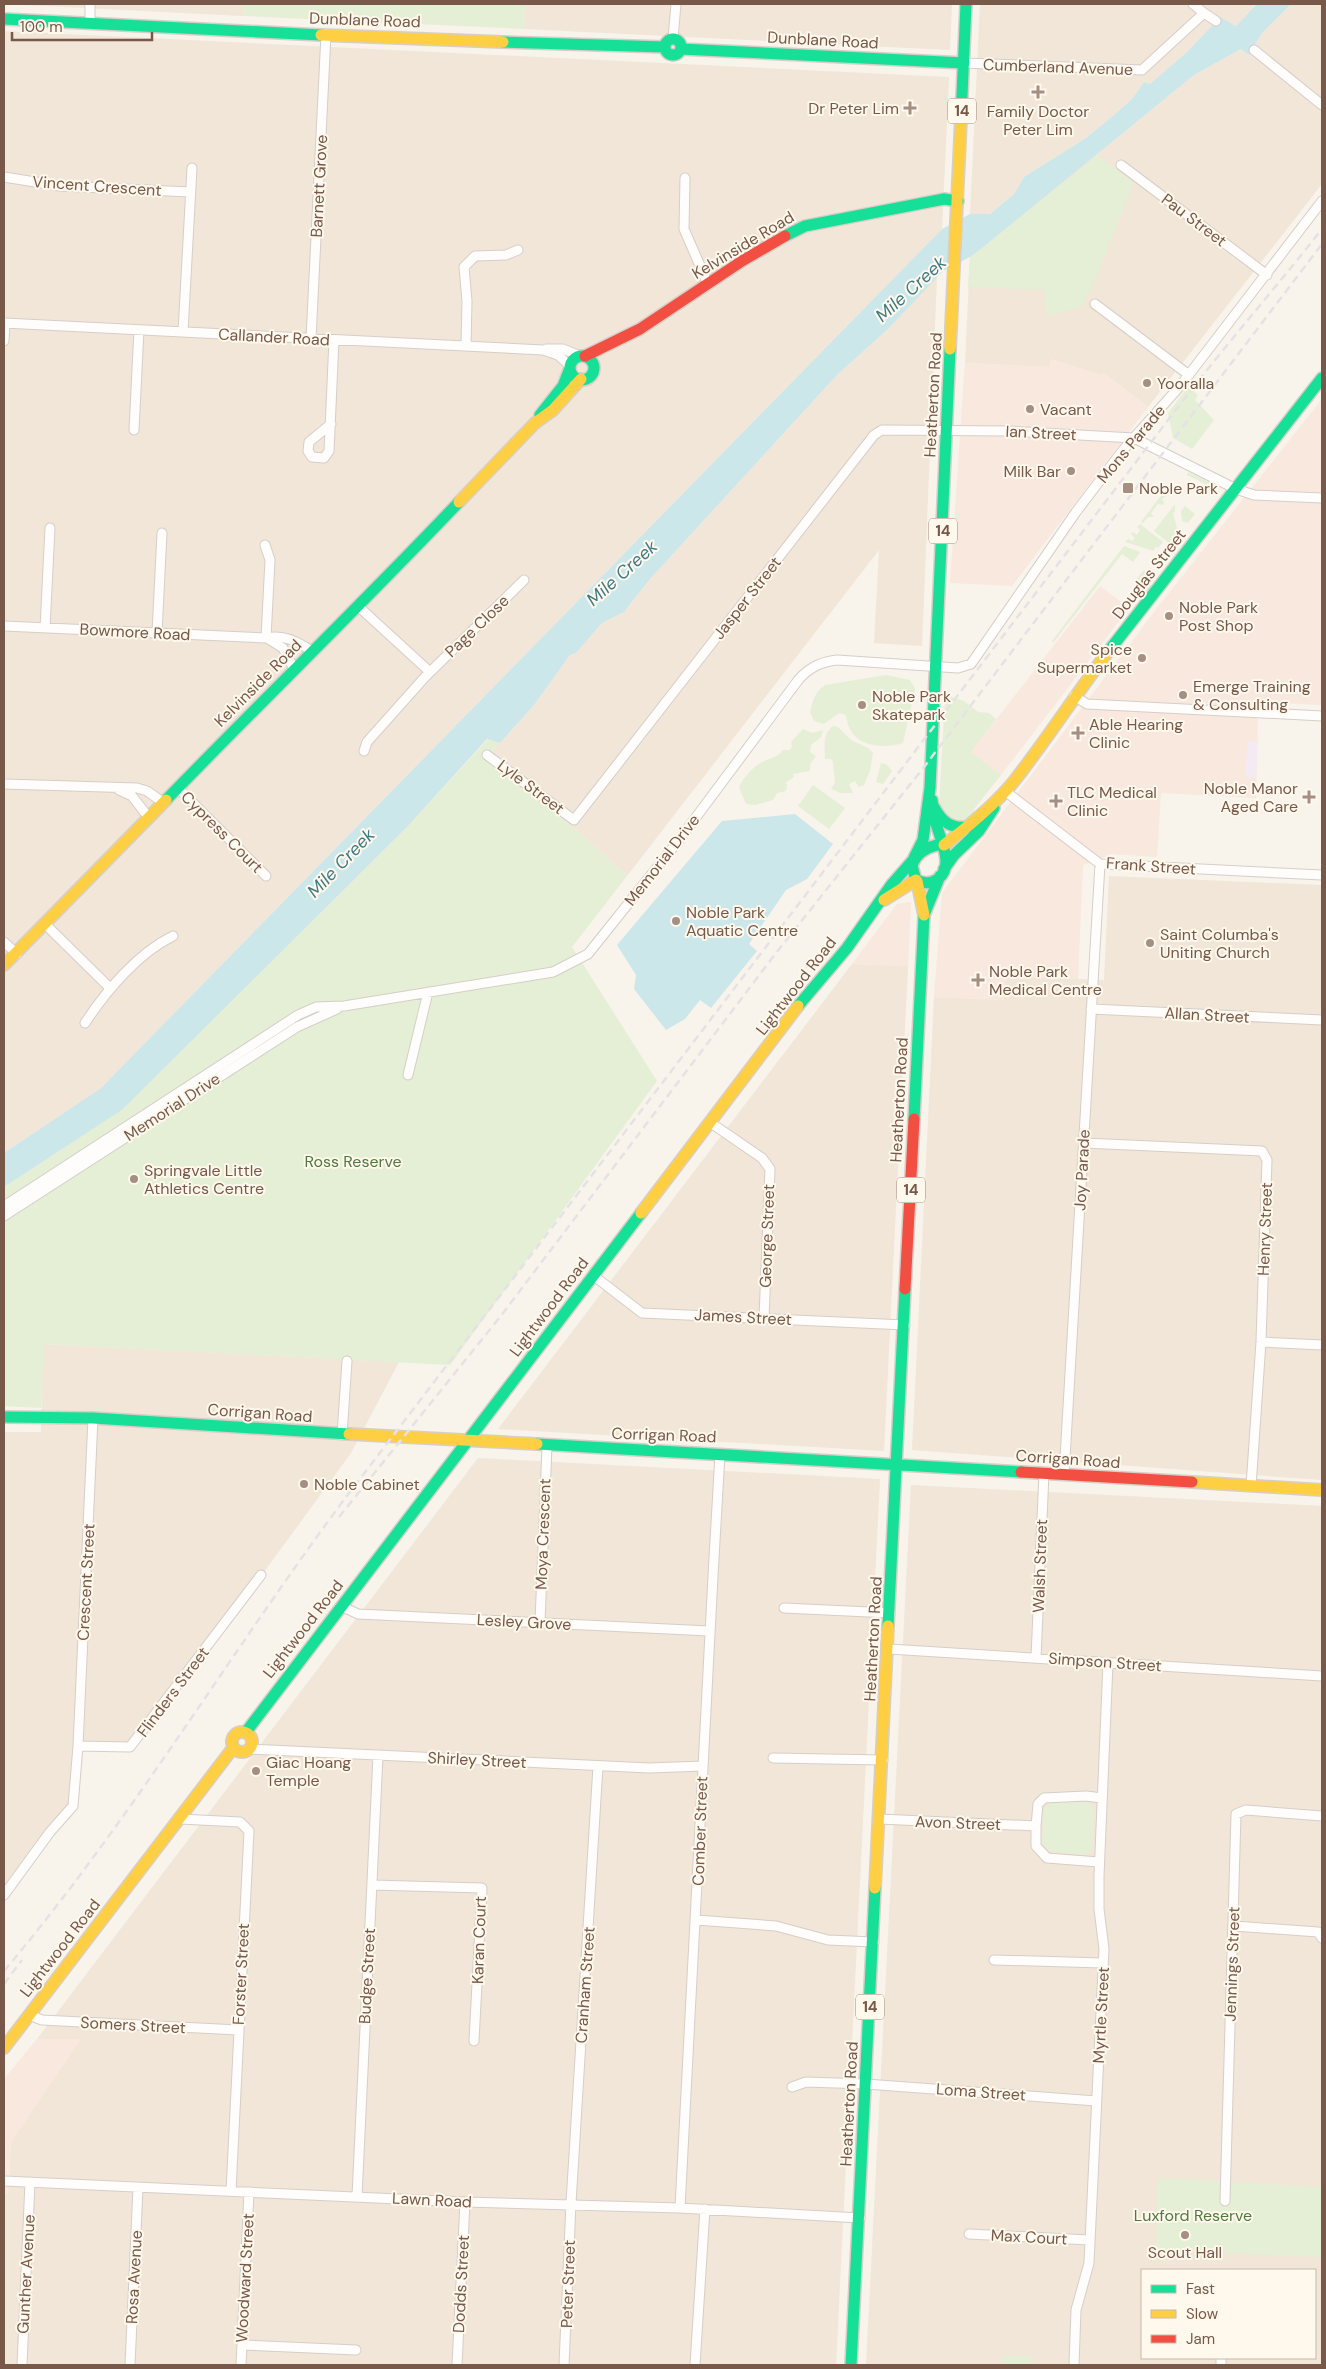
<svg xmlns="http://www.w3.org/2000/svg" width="1326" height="2369" font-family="'DM Sans',sans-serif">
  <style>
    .residential { fill: #f1e6d8; fill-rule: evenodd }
    .commercial { fill: #f8e8de }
    .education { fill: #f4eaf3 }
    .green { fill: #e4efd5 }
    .water { fill: #cce7e9 }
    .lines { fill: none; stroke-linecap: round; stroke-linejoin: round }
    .street-casing { stroke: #d6cec8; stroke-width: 11 }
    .fast-casing { stroke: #d7cec8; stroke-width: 14 }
    .slow-casing { stroke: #d7cec8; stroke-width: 14 }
    .jam-casing { stroke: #d7cec8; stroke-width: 14 }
    .street { stroke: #fefdfc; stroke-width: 9 }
    .fast { stroke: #16e098; stroke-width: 11 }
    .slow { stroke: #ffcf43; stroke-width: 11 }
    .jam { stroke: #f24e42; stroke-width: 11 }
    .rail { stroke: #e5e2e5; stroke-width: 2.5; stroke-dasharray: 8 5; stroke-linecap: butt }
    .poi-dot { fill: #a58f82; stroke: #fff8ed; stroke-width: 2 }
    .labels { text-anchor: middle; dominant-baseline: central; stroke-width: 4; stroke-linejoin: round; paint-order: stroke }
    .shield { fill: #fff8ed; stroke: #a0897a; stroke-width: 1 }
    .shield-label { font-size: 15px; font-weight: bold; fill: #785949 }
    .street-label { font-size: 16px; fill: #785949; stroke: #fff8ed }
    .poi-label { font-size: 16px; fill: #785949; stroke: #fff8ed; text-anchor: start }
    .park-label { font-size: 16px; fill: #50793d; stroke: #fff8ed }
    .water-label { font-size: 18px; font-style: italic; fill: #3f7b86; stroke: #fff8ed }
  </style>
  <rect width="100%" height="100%" fill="#f8f3eb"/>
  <path class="residential" d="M 4,4 L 244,4 L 243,16 Z
    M 525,4 L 952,4 L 950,50 L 524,29 Z
    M 980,4 L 1257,4 L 1236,26 L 1220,17 L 1188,51 L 1150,84 L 1144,82 L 1132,99 L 1114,115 L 1086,138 L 1024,177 L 1014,194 L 990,214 L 970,214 Z
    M 1291,4 L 1322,4 L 1322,184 L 1148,407 L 1104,373 L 1101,375 L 1050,359 L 1050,367 L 965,363 L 970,257 L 1194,75 L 1241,49 L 1249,55 L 1262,33 Z
    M 4,31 L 949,77 L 942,229 L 101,1088 L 4,1153 Z
    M 937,276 L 922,646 L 874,643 L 879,550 L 627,876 L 491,753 L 534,705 L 570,655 L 576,653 L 602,623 L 624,612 L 650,579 L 838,374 L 888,329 Z
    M 1109,876 L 1322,885 L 1322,1480 L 912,1450 L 934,997 L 1004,1000 L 1006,976 L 1104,980 Z
    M 852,964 L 908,966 L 884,1451 L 498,1429 Z
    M 43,1344 L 399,1362 L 351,1453 L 133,1751 L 81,1750 L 75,1807 L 4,1896 L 4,1432 L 41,1432 Z
    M 478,1458 L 880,1479 L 836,2365 L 4,2365 L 4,2194 L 8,2194 L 11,2142 L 80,2039 L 37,2039 Z
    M 911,1485 L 1322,1506 L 1322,2365 L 866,2365 ZM 1142,2270 L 1315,2270 L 1315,2358 L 1142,2358 Z"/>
  <path class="commercial" d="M 1050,359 L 1101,375 L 1104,373 L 1148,407 L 1012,586 L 950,583 L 965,363 L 1049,367 Z
    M 1322,399 L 1322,705 L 1258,702 L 1256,798 L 1161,793 L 1157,857 L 1111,854 L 1083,865 L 1078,979 L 1007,976 L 1004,1000 L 934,997 L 942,893 L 1158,607 Z
    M 1100,586 L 1129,608 L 1001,775 L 971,752 Z
    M 911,902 L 908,966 L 852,964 L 897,904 Z
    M 37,2039 L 81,2039 L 11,2142 L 8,2194 L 4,2194 L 4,2079 Z"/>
  <path class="education" d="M 1248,741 L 1258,741 L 1256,777 L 1245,777 Z"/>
  <path class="green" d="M 244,4 L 525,4 L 524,29 L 243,16 Z
    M 1098,155 L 1134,183 L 1092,288 L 1081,307 L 1047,317 L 1044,290 L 968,287 L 970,257 Z
    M 1188,387 L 1198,395 L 1195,400 L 1214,420 L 1192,449 L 1173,438 L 1168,413 Z
    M 1188,472 L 1218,486 L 1217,488 L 1215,489 L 1187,475 Z
    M 1166,493 L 1169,494 L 1162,499 L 1164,503 L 1163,505 L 1158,504 L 1151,513 L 1154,517 L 1148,517 L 1143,523 L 1141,522 L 1159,498 Z
    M 1175,504 L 1175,512 L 1173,513 L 1178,532 L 1170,544 L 1154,531 Z
    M 1185,506 L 1195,514 L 1188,523 L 1182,521 L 1181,511 Z
    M 1140,524 L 1163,542 L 1158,548 L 1155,547 L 1154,551 L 1125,542 L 1128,539 L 1132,541 L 1135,538 L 1131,534 L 1133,532 L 1137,535 L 1140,530 L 1137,527 Z
    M 1124,546 L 1140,552 L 1133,562 L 1122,554 L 1053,643 L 1052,641 Z
    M 1144,570 L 1149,574 L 1140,586 L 1135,581 Z
    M 1149,579 L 1151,586 L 1143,598 L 1138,594 Z
    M 886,675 L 910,680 L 915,689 L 903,743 C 887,748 861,748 851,731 C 848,727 847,720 846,715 L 839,713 L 824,724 L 814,721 L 810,712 C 813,700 815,692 825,685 Z
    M 948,696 L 964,701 L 978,712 L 989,713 L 996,719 L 971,752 L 1001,775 L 974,809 L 975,814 C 966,824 961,823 949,821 L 939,807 L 945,699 Z
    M 833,726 L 838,727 L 851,740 L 868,748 L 873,753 L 870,771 L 864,785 L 859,787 L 855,781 L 849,784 L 853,793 L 841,793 L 831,789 L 835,783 L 833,762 L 831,759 L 825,759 C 825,747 822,734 833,726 Z
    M 803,729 L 812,733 L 823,730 L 821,737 L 811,745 L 810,752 L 816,756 L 810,764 L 810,771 L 793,774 L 794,777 L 785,783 L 787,784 L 786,791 L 777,793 L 773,800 L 755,805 L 746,804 L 739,787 C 744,777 753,767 762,762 C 770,758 777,758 783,750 L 790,750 L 792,746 L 791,742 Z
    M 488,739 L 500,743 L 491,753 L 627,876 L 572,947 L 657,1081 L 450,1365 L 44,1344 L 41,1408 L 4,1406 L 4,1187 L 122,1110 L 408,826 Z
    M 881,763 L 886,764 L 892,771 L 883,784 L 876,782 Z
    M 813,785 L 845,808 L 829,829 L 798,806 Z
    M 1053,1801 L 1089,1802 L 1095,1809 L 1092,1851 L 1086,1855 L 1050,1851 L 1042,1843 L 1044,1808 Z
    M 1158,2178 L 1322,2187 L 1322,2257 L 1156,2250 Z
    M 1004,2355 L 1032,2356 L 1031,2365 L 1004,2365 Z"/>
  <path class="water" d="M 1257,4 L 1291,4 L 1262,33 L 1249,55 L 1241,49 L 1194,75 L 982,248 L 970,257 L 943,271 L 888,329 L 838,374 L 650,579 L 624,612 L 602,623 L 576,653 L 570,655 L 534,705 L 500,743 L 487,739 L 408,826 L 122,1110 L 4,1187 L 4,1153 L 101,1088 L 942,229 L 970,214 L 990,214 L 1014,194 L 1024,177 L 1086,138 L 1114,115 L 1132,99 L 1144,82 L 1150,84 L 1188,51 L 1220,17 L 1236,26 Z
    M 795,814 L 833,844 L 807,879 L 786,890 L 749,944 L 757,951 L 711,1008 L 700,1000 L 685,1019 L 666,1030 L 634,989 L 636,975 L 617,945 L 722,821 Z"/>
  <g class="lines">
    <defs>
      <path id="street" d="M 1204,13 L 1216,21
        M 90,23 L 90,4
        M 673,39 L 676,4
        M 1254,50 L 1322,105
        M 964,63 L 1142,70 L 1204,13 L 1193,4
        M 1121,165 L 1267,275
        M 4,177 L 60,186 L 190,192
        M 685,178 L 684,229 L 708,284
        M 1095,304 L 1189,375
        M 4,323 L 543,350 L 558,355 L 570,366
        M 183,332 L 192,168
        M 311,339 L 326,34
        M 4,341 L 5,323
        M 466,346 L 467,301 L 464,267 L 475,256 L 506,255 L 518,250
        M 546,349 L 563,349 L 580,356
        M 331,424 L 309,442 L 308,451 L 312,457 L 324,458 L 329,451 L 334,340
        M 134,430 L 139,330
        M 265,545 L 270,560 L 266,638
        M 359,607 L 430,672
        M 4,626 L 266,638 C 284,634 298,642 312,651
        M 45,628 L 50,528
        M 157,633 L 162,533
        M 267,638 L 283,648 L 294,669
        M 1074,696 L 1087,704 L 1322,716
        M 364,751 L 367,742 L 425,677 L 524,580
        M 487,755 L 574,820 L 874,435 L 882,430 L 1007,431 L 1134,438 L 1236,489 L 1254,495 L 1322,498
        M 4,784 L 137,788 L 147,791 L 164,803
        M 178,788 L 266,876
        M 119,790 L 132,796 L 149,818
        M 1005,791 L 1100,864 L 1322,875
        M 45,924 L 110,988
        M 4,942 L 17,954
        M 1091,1009 L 1322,1020
        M 85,1023 C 106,991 138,953 173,936
        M 408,1075 L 428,992
        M 711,1123 L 762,1158 L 770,1169 L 764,1318
        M 1084,1143 L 1262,1151 L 1267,1160 L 1261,1342 L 1251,1486
        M 4,1206 L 298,1015 L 316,1007 L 344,1006 L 553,972 L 588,954 L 679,840 L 799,679 C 810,667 821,662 837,660 L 958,668 L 971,664 L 1076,512 L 1123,450 L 1181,385 L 1322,201
        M 4,1216 L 297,1027 L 337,1009
        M 594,1276 L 642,1313 L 905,1325
        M 1261,1342 L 1322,1345
        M 342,1435 L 347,1361
        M 1064,1475 L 1100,864
        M 341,1606 L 358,1614 L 709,1631
        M 784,1608 L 890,1613
        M 540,1622 L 547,1446
        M 889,1649 L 1322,1676
        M 1036,1658 L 1044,1473
        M 78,1746 L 93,1418
        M 251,1749 L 649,1768 L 703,1766
        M 773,1758 L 883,1760
        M 180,1819 L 240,1822 L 249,1831 L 231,2191
        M 879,1819 L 1036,1826 L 1036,1846 L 1047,1858 L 1099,1862
        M 1036,1826 L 1038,1804 L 1044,1798 L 1086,1796 L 1102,1798
        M 372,1885 L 482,1888 L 474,2041
        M 4,1895 L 50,1832 L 73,1806 L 78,1746 L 130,1747 L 261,1575
        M 696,1920 L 776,1926 L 828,1940 L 874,1942
        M 1234,1926 L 1318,1932 L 1322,1938
        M 994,1960 L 1103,1963
        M 29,2015 L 42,2020 L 238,2030
        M 792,2087 L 806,2082 L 866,2084 L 1096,2101
        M 4,2181 L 465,2202 L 680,2208 L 860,2218
        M 357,2196 L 378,1756
        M 1225,2201 L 1236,1814 L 1246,1810 L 1322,1816
        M 680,2208 C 694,1956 705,1705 720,1454
        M 969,2234 L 1089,2240
        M 242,2345 L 356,2350
        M 22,2365 L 30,2182
        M 130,2365 L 138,2188
        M 241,2365 L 249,2192
        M 457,2365 L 465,2202
        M 564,2365 L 571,2203 L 598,1766
        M 695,2365 L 705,2209
        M 1074,2365 L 1076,2310 L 1089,2263 L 1104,1949 L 1099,1909 L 1099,1876 L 1108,1663
        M 1221,2365 L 1221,2358"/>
      <path id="fast" d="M 4,19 L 321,35
        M665 47a8 8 0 1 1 16 0a8 8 0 1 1-16 0Z
        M 503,42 L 665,47
        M 681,49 L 964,63
        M 961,118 L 966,4
        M 785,236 L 805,226 L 944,199 L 958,201
        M570 368a12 12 0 1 1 24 0a12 12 0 1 1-24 0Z
        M 540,415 L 563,386 L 570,368
        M 1108,652 L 1322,378
        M 166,800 C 263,700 363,603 459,502
        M 932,800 C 933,808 934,816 936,823 C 940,840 955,866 938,879 C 931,884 924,884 916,880 L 912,866 C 916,852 929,846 943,844
        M 934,807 C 942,822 951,829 968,827
        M 914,858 L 923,840 L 930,788 L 950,349
        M 944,869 L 954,855 L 979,831 L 994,808
        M 798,1006 L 847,948 L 892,884 L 913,860
        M 914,1119 L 924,915 L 940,876
        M 4,1417 L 93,1418 L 349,1434
        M 537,1444 L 1021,1472
        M 888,1626 L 905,1289
        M 246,1732 L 641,1213
        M 851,2365 L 875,1888"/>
      <path id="slow" d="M 321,35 L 503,42
        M 950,349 L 961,118
        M 459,502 L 535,423 L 553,410 L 581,379
        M 944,845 C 969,826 995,805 1015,780 C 1047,739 1076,694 1108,652
        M 917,881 L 924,915
        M 884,900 L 916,880
        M 4,965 L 166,800
        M 641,1213 L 798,1006
        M 349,1434 L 537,1444
        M 1192,1482 L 1322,1490
        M232 1742a10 10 0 1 1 20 0a10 10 0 1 1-20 0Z
        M 875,1888 L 888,1626
        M 4,2048 L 233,1748"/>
      <path id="jam" d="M 585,356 L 640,329 L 742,261 L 785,236
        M 905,1289 L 914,1119
        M 1021,1472 L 1192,1482"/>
    </defs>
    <use href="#street" class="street-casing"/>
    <use href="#fast" class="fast-casing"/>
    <use href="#slow" class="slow-casing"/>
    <use href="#jam" class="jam-casing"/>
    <use href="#street" class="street"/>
    <use href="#fast" class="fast"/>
    <use href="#slow" class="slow"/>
    <use href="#jam" class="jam"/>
    <path class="rail" d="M 339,1517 L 500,1317 L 776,953 L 924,767 L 1322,244
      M 4,1971 C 129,1823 228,1656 343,1501 C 621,1138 897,774 1175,411 C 1222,349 1274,290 1322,229
      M 4,1984 L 22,1960"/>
  </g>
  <g class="poi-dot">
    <path d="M1035.5 84.5h5v5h5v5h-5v5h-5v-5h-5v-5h5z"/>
    <path d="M907.5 100.5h5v5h5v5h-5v5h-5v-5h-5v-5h5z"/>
    <circle cx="1147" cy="383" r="5"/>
    <circle cx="1030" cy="409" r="5"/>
    <circle cx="1071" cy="471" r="5"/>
    <rect x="1122" y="482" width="12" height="12" rx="2.5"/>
    <circle cx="1169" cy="616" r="5"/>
    <circle cx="1142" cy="658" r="5"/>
    <circle cx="1183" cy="695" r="5"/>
    <circle cx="862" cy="705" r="5"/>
    <path d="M1075.5 725.5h5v5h5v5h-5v5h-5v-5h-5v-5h5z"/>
    <path d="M1306.5 789.5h5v5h5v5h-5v5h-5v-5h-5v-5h5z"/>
    <path d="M1053.5 793.5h5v5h5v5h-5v5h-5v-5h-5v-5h5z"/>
    <circle cx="676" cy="921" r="5"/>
    <circle cx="1150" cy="943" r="5"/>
    <path d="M975.5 972.5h5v5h5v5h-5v5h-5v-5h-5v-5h5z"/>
    <circle cx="134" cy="1179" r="5"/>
    <circle cx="304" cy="1484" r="5"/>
    <circle cx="256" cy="1771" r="5"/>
    <circle cx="1185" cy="2235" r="5"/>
  </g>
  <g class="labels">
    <g class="shield">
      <rect x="948" y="98.5" width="28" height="25" rx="4"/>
      <rect x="929" y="518.5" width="28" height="25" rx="4"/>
      <rect x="897" y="1177.5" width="28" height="25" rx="4"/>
      <rect x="856" y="1994.5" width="28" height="25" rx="4"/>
    </g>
    <g class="shield-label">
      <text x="962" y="111">14</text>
      <text x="943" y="531">14</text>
      <text x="911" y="1190">14</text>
      <text x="870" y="2007">14</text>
    </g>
    <g class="street-label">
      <text transform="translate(365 20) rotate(2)">Dunblane Road</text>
      <text transform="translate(823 40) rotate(3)">Dunblane Road</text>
      <text transform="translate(1058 67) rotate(2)">Cumberland Avenue</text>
      <text transform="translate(97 186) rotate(4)">Vincent Crescent</text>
      <text transform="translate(319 186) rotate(-87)">Barnett Grove</text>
      <text transform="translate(1194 220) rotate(37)">Pau Street</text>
      <text transform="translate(743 245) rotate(-31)">Kelvinside Road</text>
      <text transform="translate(274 337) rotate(3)">Callander Road</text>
      <text transform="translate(933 395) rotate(-87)">Heatherton Road</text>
      <text transform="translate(1041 433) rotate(3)">Ian Street</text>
      <text transform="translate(1131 444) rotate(-50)">Mons Parade</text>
      <text transform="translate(1149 574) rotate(-52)">Douglas Street</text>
      <text transform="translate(747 598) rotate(-52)">Jasper Street</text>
      <text transform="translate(477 626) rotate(-44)">Page Close</text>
      <text transform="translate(135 632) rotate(3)">Bowmore Road</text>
      <text transform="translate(258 683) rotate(-45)">Kelvinside Road</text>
      <text transform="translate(531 787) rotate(37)">Lyle Street</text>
      <text transform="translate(222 832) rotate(45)">Cypress Court</text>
      <text transform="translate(662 860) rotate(-52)">Memorial Drive</text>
      <text transform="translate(1151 866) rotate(4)">Frank Street</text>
      <text transform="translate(796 986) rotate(-52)">Lightwood Road</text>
      <text transform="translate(1207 1015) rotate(3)">Allan Street</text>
      <text transform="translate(899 1100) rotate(-87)">Heatherton Road</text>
      <text transform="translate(172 1107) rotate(-33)">Memorial Drive</text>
      <text transform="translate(1082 1170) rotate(-87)">Joy Parade</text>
      <text transform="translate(1265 1229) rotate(-88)">Henry Street</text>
      <text transform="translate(767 1236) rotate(-88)">George Street</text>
      <text transform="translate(549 1307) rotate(-53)">Lightwood Road</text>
      <text transform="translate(743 1317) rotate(3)">James Street</text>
      <text transform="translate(260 1413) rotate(4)">Corrigan Road</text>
      <text transform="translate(664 1435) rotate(2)">Corrigan Road</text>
      <text transform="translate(1068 1459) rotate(4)">Corrigan Road</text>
      <text transform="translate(543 1534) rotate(-88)">Moya Crescent</text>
      <text transform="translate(1040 1566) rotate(-88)">Walsh Street</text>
      <text transform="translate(86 1582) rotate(-87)">Crescent Street</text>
      <text transform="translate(524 1622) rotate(3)">Lesley Grove</text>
      <text transform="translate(303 1629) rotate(-52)">Lightwood Road</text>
      <text transform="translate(873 1639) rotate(-87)">Heatherton Road</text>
      <text transform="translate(1105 1662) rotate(4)">Simpson Street</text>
      <text transform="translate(173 1692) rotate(-53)">Flinders Street</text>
      <text transform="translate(477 1760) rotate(3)">Shirley Street</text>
      <text transform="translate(958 1823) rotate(2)">Avon Street</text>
      <text transform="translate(700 1831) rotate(-88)">Comber Street</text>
      <text transform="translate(479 1940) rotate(-88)">Karan Court</text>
      <text transform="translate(60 1948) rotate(-52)">Lightwood Road</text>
      <text transform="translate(1232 1964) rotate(-88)">Jennings Street</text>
      <text transform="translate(241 1974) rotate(-87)">Forster Street</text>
      <text transform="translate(367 1976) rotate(-87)">Budge Street</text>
      <text transform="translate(585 1985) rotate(-86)">Cranham Street</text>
      <text transform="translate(1101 2015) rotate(-87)">Myrtle Street</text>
      <text transform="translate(133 2025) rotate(3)">Somers Street</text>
      <text transform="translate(981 2092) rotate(4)">Loma Street</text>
      <text transform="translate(849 2104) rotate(-87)">Heatherton Road</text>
      <text transform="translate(432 2200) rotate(3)">Lawn Road</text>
      <text transform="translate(1029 2237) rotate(3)">Max Court</text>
      <text transform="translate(26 2274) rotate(-87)">Gunther Avenue</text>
      <text transform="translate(134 2277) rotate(-87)">Rosa Avenue</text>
      <text transform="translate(245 2278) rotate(-87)">Woodward Street</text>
      <text transform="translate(461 2284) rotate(-87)">Dodds Street</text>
      <text transform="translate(568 2284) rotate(-88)">Peter Street</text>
    </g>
    <g class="poi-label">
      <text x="899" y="108" text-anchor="end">Dr Peter Lim</text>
      <text x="1038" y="111" text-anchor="middle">Family Doctor<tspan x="1038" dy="18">Peter Lim</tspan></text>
      <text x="1157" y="383">Yooralla</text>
      <text x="1040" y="409">Vacant</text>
      <text x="1061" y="471" text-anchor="end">Milk Bar</text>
      <text x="1139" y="488">Noble Park</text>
      <text x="1179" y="607">Noble Park<tspan x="1179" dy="18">Post Shop</tspan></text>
      <text x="1132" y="649" text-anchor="end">Spice<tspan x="1132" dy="18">Supermarket</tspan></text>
      <text x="1193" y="686">Emerge Training<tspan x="1193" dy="18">&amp; Consulting</tspan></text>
      <text x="872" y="696">Noble Park<tspan x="872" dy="18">Skatepark</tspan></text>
      <text x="1089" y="724">Able Hearing<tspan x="1089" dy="18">Clinic</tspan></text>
      <text x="1298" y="788" text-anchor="end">Noble Manor<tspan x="1298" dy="18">Aged Care</tspan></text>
      <text x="1067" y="792">TLC Medical<tspan x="1067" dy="18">Clinic</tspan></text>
      <text x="686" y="912">Noble Park<tspan x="686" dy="18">Aquatic Centre</tspan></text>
      <text x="1160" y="934">Saint Columba's<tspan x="1160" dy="18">Uniting Church</tspan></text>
      <text x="989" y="971">Noble Park<tspan x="989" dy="18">Medical Centre</tspan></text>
      <text x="144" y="1170">Springvale Little<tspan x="144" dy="18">Athletics Centre</tspan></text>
      <text x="314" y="1484">Noble Cabinet</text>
      <text x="266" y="1762">Giac Hoang<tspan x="266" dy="18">Temple</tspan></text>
      <text x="1185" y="2252" text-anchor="middle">Scout Hall</text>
    </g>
    <g class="park-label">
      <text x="353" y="1161">Ross Reserve</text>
      <text x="1193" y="2215">Luxford Reserve</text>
    </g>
    <g class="water-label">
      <text transform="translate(911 289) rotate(-42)">Mile Creek</text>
      <text transform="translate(622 573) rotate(-42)">Mile Creek</text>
      <text transform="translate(341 863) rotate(-46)">Mile Creek</text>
    </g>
  </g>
  <rect width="1326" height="2369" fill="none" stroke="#785949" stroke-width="10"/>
  <rect x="1141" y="2269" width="175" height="90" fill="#fff8ed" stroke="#c9b8ab"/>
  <rect x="1151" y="2285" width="25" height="8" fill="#16e098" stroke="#c9b8ab"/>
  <text x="1186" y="2294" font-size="15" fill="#785949">Fast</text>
  <rect x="1151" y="2310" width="25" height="8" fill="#ffcf43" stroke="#c9b8ab"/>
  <text x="1186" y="2319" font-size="15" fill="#785949">Slow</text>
  <rect x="1151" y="2335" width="25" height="8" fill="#f24e42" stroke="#c9b8ab"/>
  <text x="1186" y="2344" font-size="15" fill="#785949">Jam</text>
  <path d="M12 32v8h140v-8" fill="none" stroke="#785949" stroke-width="2.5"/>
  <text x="20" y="32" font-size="15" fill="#785949" stroke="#fff8ed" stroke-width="4" paint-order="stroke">100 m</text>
</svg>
